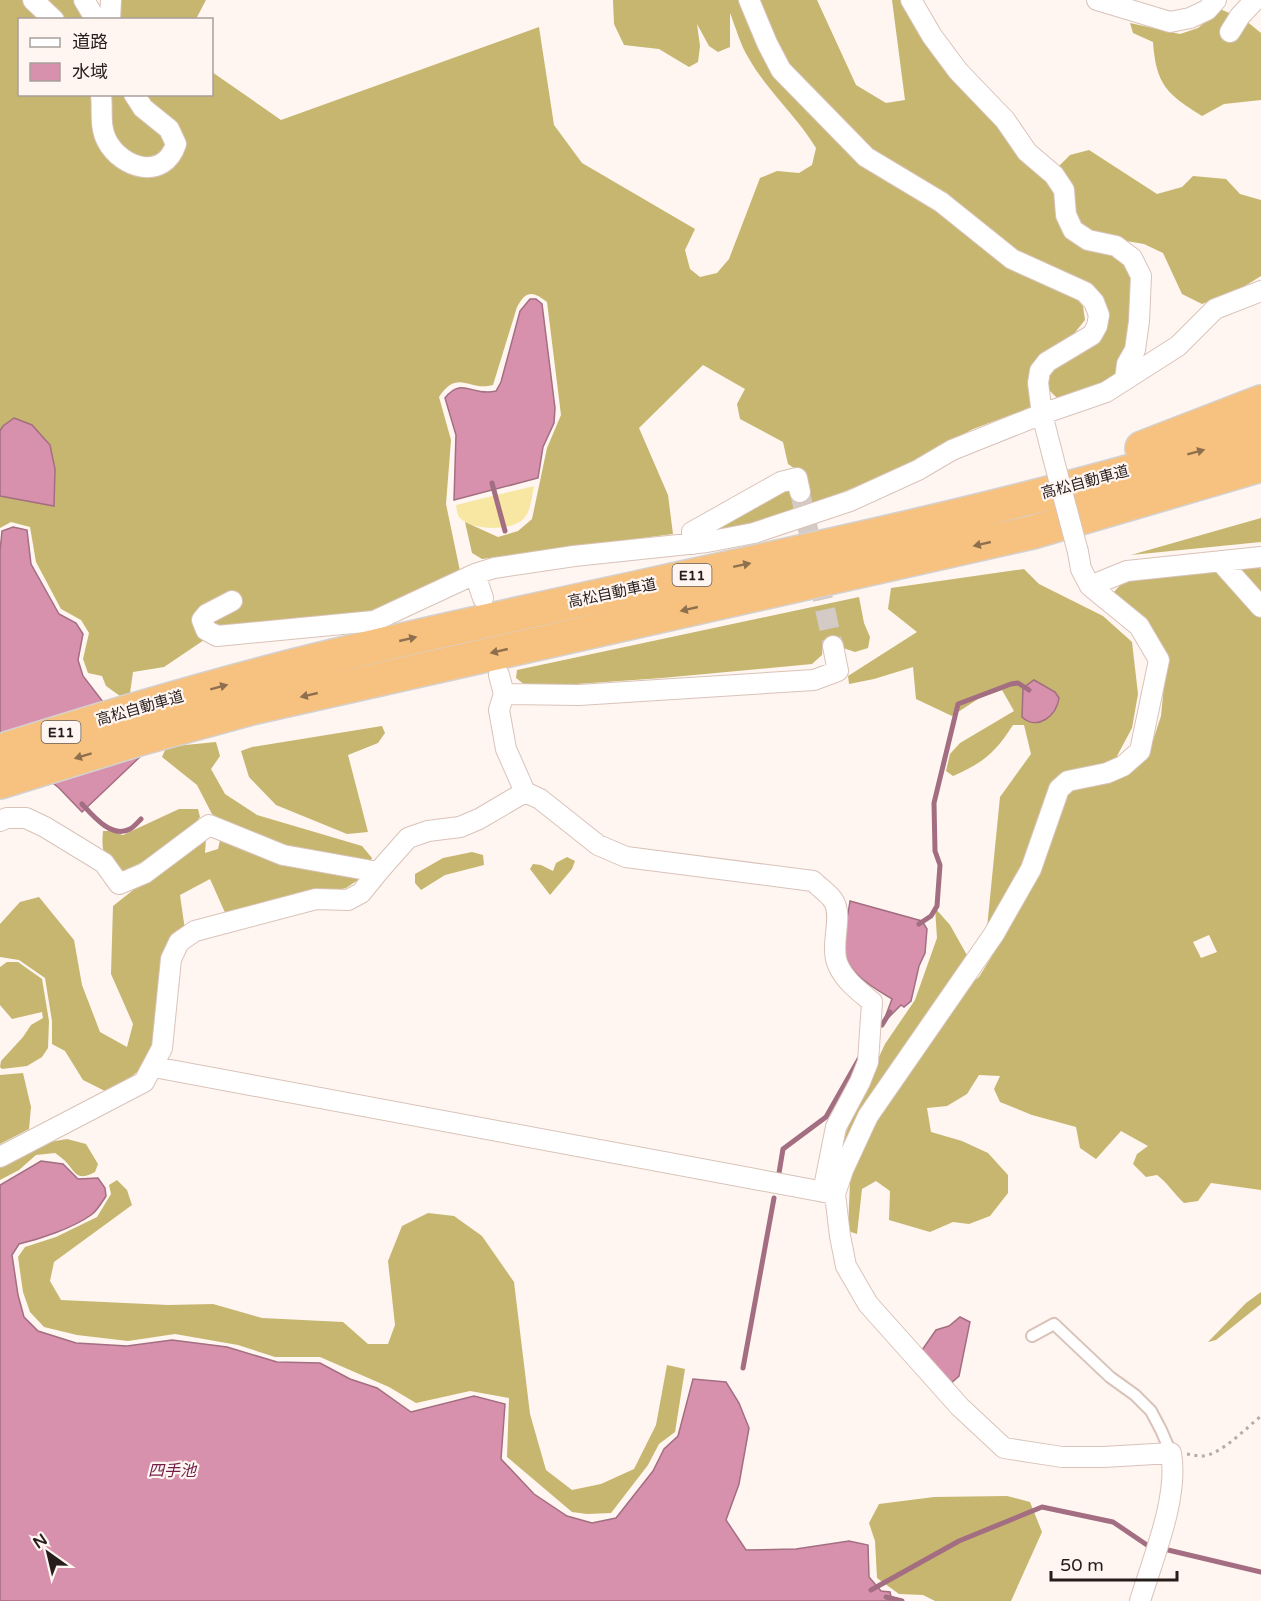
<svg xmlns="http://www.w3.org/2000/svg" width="1261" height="1601" font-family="'Varela Round','Noto Sans JP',sans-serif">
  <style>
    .green { fill: #f7e7a3 }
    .forest { fill: #c6b66f; fill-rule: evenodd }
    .water { fill: #d891ad; stroke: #a36e81; stroke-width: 1.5 }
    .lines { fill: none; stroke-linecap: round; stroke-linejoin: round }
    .stream { stroke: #a36e81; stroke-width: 5 }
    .street-tunnel { stroke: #d4cac6; stroke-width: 20; stroke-dasharray: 20 10; stroke-linecap: butt }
    .lane-casing { stroke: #d9c3b9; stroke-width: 14 }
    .street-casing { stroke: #d9c3b9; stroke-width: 22 }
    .highway-casing { stroke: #d4d2d1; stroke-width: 36 }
    .path { stroke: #b5aba7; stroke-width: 3; stroke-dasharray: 3 4.5; stroke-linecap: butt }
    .lane { stroke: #fff; stroke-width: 10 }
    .street { stroke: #fff; stroke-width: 20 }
    .highway { stroke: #f7c280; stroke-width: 33 }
    .street-bridge-casing { stroke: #d9c3b9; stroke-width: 22; stroke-linecap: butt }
    .street-bridge { stroke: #fff; stroke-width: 20 }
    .oneway { fill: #8f704e }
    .labels { text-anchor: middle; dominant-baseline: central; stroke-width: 4.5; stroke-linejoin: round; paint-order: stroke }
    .shield { fill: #fff5f1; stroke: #685e5b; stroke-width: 1.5 }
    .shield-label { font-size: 14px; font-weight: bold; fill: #271e1b }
    .street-label { font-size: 15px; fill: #271e1b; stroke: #fff5f1 }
    .water-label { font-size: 16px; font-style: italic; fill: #711e47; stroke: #fff5f1 }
  </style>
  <rect width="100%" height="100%" fill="#fff5f1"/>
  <path class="green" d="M 534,486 C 532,495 531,510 525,517 C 514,532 472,531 460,518 C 457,515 457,510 456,505 Z"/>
  <path class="forest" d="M 0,0 L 22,0 L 45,19 L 20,20 L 20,94 L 92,95 C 90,130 94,136 117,162 L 180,156 L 143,95 L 212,94 L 212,72 L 281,120 L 539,27 L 554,125 L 582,163 L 695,229 L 685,250 L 690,269 L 700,277 L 717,273 L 729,259 L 760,178 L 777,171 L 799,173 L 812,165 L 816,148 C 797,116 767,91 748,57 C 740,44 736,28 730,13 L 730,47 L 718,52 L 709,46 L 697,24 L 700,46 L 698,62 L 689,67 L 659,49 L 624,45 L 614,24 L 613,0 L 741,0 L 862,164 L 1072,294 L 1083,306 L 1085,320 L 1073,335 L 1046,351 L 1034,367 L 1028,381 L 1032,407 L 973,429 L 894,471 L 811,505 L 780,516 L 717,532 L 715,526 L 801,473 L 788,464 L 783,442 L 740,419 L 737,404 L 745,389 L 703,365 L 639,428 L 668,495 L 673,534 L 482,559 L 472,553 L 465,522 L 498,537 L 518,531 L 532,519 L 547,448 L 561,415 L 547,302 C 533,291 526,290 517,307 L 493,385 C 469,392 458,368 439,397 L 451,440 L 446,504 L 460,571 L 391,607 L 360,617 L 207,638 L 164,667 L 133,672 L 130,693 L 120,696 L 106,686 L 102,676 L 88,673 L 83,659 L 89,633 L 81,620 L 61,609 L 36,562 L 30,527 L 11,522 L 0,528 L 0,496 L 54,505 L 0,431 Z
    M 44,0 L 75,0 L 87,19 L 63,19 Z
    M 118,0 L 206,0 L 196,19 L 117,20 Z
    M 755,0 L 817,0 L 856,85 L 886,103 L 905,100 L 892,0 L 902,0 L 919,35 L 957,84 L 994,123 L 1022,158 L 1044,175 L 1055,191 L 1062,231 L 1079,246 L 1106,253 L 1122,260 L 1134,277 L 1130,328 L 1118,374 L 1088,392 L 1057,398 L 1049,390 L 1048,374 L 1061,364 L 1099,341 L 1107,320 L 1105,303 L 1092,287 L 1016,253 L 870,149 L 787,65 Z
    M 1220,9 L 1245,20 L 1261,33 L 1261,100 L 1224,104 L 1202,116 C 1167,94 1156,85 1153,42 L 1133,33 L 1130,23 L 1180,34 L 1198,28 Z
    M 108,95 L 124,95 L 148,121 L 169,139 L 157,159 C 141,160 119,154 112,137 C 108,128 109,106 108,95 Z
    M 1089,150 L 1157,194 L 1182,187 L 1193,176 L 1226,179 L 1240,194 L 1261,200 L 1261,276 L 1240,289 L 1202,304 L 1182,294 L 1163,253 L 1144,244 L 1108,238 L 1082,225 L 1058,167 L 1070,155 Z
    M 1261,518 L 1261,542 L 1131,555 Z
    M 1258,567 L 1261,569 L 1261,1190 L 1211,1183 L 1198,1201 L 1184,1203 C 1174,1194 1168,1183 1157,1175 L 1146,1177 L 1133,1164 L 1137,1154 L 1148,1146 L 1121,1131 L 1096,1159 L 1080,1148 L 1076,1127 L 1032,1115 L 1000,1102 L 994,1089 L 1000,1076 L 979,1075 L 967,1094 L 947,1106 L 927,1108 L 931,1132 L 962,1141 L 988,1153 L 1008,1175 L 1008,1193 L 990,1216 L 969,1224 L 953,1222 L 930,1232 L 889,1220 L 890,1191 L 876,1181 L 862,1189 L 857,1234 L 848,1231 L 850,1182 L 840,1151 L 852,1115 L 885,1044 L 915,1000 L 937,938 L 935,908 L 950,925 L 968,957 L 964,989 L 979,977 L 995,951 L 987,928 L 1000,797 L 1031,754 L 1024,725 L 1013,725 C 995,753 983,763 953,776 L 946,771 L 950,754 L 960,743 L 1014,711 L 1002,690 L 981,697 L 952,716 L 916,699 L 913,667 L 874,679 L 849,684 L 848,676 L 917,632 L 888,609 L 891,588 L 1024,569 L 1039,584 L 1103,616 L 1132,642 L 1138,694 L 1132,728 L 1117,756 L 1121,772 L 1147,759 L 1161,716 L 1166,665 L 1120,606 L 1114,592 L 1122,583 L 1147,576 ZM 1209,935 L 1217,952 L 1201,958 L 1193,942 Z
    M 859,597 L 864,623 L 870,637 L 868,648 L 855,652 L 843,648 L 839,642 L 823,642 L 822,655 L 812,664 L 662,678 L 534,687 L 525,685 L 516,678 L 517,670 Z
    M 382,726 L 385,733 L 378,743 L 348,755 L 368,832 L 347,834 L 276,805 L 249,777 L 241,751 L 252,747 Z
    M 216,742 L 220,756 L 211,769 L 225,794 L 257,815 L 362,846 L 372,858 L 369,864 L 289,850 L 235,830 L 212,814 L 197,785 L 162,757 L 165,750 L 175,746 Z
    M 179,809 L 198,809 L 200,817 L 194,825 L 144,861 L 124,871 C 104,862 101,852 103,831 L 109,831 L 123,835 Z
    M 221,836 L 361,878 L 346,888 L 227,917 L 210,879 L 180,895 L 185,930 L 157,1048 L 142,1068 L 125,1082 L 105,1091 L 83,1080 L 65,1051 L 52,1044 L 52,1021 L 45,978 L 19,960 L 0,957 L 0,924 L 20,902 L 39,897 L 74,940 L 82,985 L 100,1032 L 127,1047 L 133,1024 L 111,974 L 113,906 L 137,887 L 206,838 L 205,853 L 218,849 Z
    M 472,852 L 483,855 L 484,865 L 445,875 L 421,890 L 415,883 L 415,874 L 443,858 Z
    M 567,857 L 575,861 L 572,869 L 550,895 L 530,869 L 533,864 L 541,865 L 553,871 L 556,863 Z
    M 7,962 L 18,962 L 42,979 L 49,1021 L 48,1048 L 42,1057 L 27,1066 L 2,1069 L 0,1067 L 1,1061 L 23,1037 L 31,1025 L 43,1018 L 42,1012 L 12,1019 L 0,1005 L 0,967 Z
    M 23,1073 L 31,1107 L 29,1129 L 0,1144 L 0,1075 Z
    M 67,1139 L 86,1144 L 98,1164 L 95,1172 C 78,1181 77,1175 67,1163 C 64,1159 59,1156 55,1153 L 36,1155 L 19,1170 L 0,1180 L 0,1164 L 38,1144 Z
    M 117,1180 L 127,1190 L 132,1205 L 54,1262 L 50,1281 L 61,1300 L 168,1305 L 213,1304 L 262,1318 L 343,1322 L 368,1344 L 388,1344 L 395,1325 L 388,1261 L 402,1226 L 428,1213 L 454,1216 L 482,1236 L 514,1282 L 530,1414 L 546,1470 L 572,1490 L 601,1484 L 634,1469 L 656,1425 L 667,1365 L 685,1369 L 675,1432 L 659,1444 L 648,1465 L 611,1513 L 587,1514 L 572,1512 L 507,1457 L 509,1398 L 470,1391 L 416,1403 L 389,1387 L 320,1357 L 275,1357 L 238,1345 L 175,1334 L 128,1341 L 77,1335 L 44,1327 L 30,1312 L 23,1292 L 18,1257 L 25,1247 L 56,1237 L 97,1217 L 111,1194 L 109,1185 Z
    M 1261,1292 L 1261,1304 L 1216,1340 L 1208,1342 L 1246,1303 Z
    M 1007,1496 L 1030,1502 L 1042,1532 L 1011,1601 L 935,1601 L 923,1595 L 899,1594 L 877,1578 L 875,1541 L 869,1523 L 879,1504 L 934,1497 Z"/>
  <path class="water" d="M 530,299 L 536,299 L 542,304 L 555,408 L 554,423 L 543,447 L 538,478 L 454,500 L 456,435 L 445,398 C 462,376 472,397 496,391 L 501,382 L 520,311 Z
    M 14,418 L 32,425 L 50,445 L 55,469 L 54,506 L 0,496 L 0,431 L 3,426 Z
    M 13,527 L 27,530 L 31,564 L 59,614 L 76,623 L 83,634 L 78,660 L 83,676 L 143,754 L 82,812 L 59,788 L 0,740 L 0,551 L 2,531 Z
    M 1034,680 L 1055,692 L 1059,698 C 1057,716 1037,731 1022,717 L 1023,688 Z
    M 850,901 L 922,921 L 927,929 L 925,953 L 919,966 L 911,1001 L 904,1007 L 901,1005 L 889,1017 L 886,1015 L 892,999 C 874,988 846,973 844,949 C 843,934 848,916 850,901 Z
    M 41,1161 L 63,1164 L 78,1179 L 98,1178 L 105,1188 L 106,1196 C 102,1202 97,1211 91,1215 C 73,1228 40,1239 19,1244 L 12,1255 L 18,1295 L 24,1317 L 38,1331 L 76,1343 L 127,1346 L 172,1340 L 227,1347 L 277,1362 L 320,1363 L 350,1379 L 377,1388 L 411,1412 L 474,1396 L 505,1404 L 501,1459 L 534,1494 L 567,1516 L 592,1523 L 616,1518 L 653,1471 L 664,1449 L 678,1436 L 693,1379 L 726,1382 L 739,1403 L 749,1428 L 739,1484 L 726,1520 L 746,1550 L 796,1549 L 849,1541 L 868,1545 L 869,1577 L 881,1591 L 890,1592 L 892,1601 L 0,1601 L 0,1185 Z
    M 960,1317 L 970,1322 L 959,1376 L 948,1386 L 920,1353 L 936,1330 L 949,1326 Z"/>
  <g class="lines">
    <path class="stream" d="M 492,483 L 505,531
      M 82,804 C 93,816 112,839 130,829 C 134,827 138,822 141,819
      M 919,924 L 931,916 L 937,906 L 940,865 L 935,851 L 934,803 L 958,704 L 1011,684 L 1018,683 L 1029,690
      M 882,1025 L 890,1012
      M 779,1173 L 783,1149 L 826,1117 L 859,1059
      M 743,1368 L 774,1198
      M 871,1590 L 959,1541 L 1042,1507 L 1113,1522 L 1147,1545 L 1261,1572
      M 886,1597 L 902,1601"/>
    <path class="street-tunnel" d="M 800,492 L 833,646"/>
    <defs>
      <path id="lane" d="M 1032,1336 L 1054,1324 L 1110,1377 L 1135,1395 L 1151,1411 L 1161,1430 L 1171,1453"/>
      <path id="street" d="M 33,0 L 54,20
        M 84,0 L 96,20
        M 749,0 L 767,43 L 781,70 L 866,157 L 941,202 L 1012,259 L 1085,292 L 1094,302 L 1099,315 L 1097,326 L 1092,335 L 1047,362 L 1040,371 L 1038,383 L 1042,414 L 1053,457
        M 911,0 L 932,36 L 958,71 L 1005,120 L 1027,152 L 1054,175 L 1064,190 L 1066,215 L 1073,230 L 1088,240 L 1116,246 L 1132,258 L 1141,276 L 1139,321 L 1135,350 L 1127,364 L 1125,380
        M 1097,0 L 1170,22 L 1190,18 L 1207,10 L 1216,0
        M 110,20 L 111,0
        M 1230,32 L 1240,16 L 1255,0
        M 101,94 C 103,111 99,126 107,141 C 122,169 164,181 176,144 L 169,129 L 143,108 L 134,94
        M 693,544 L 692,532 L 781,482 L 797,478 L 800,492
        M 1078,552 L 1081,569 L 1090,586 L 1139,626 L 1159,660 L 1140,751 L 1123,766 L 1107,773 L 1068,781 L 1059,789 L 1031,869 L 994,934 L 868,1116 L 843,1170 L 835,1194 L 840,1236 L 846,1266 L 868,1304 L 960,1407 L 1004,1448 L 1062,1457 L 1104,1457 L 1171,1453 C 1179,1497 1153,1558 1140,1601
        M 1220,561 L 1261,607
        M 1090,586 L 1127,571 L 1261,557
        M 483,598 L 475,574 L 494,568 L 574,556 L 707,542 L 754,533 L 850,501 L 918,470 L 952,450 L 1042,414 L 1106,392 L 1178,346 L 1215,309 L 1261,291
        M 232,601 L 207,614 L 202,620 L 206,630 L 217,636 L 374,621 L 475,574
        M 499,675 L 504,694 L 499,710 L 506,749 L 525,792 L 540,799 L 598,845 L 626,857 L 813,881 C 819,887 828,893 833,900 C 844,916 829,946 838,965 C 845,981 859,991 872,1002 L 868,1062 L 860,1082 L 836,1127 L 823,1192
        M 504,694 L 579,695 L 814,680 L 838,671 L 833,646
        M 0,821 L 7,818 L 26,818 L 45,827 L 104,863 L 119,884 L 145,873 L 209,825 L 283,855 L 378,872 L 408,838 L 428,831 L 460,827 L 479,819 L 525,792
        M 154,1067 L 835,1194
        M 0,1157 L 144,1082 L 162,1048 L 171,959 L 179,942 L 195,931 L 316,899 L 348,900 L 361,893 L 378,872"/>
      <path id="highway" d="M 1142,448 L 1261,402
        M 0,751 C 110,716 221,683 333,656 C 642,582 957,528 1261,433
        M 0,782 L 139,739 L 252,708 L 1033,532 L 1261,465"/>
    </defs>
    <use href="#lane" class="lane-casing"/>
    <use href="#street" class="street-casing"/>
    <use href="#highway" class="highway-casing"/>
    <path class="path" d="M 1187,1454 C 1192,1455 1197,1456 1202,1456 C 1221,1455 1246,1428 1261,1416"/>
    <use href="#lane" class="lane"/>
    <use href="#street" class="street"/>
    <use href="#highway" class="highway"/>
    <defs>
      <path id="street-bridge" d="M 1053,457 L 1078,552"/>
    </defs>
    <use href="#street-bridge" class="street-bridge-casing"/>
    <use href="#street-bridge" class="street-bridge"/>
  </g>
  <defs><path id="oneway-solid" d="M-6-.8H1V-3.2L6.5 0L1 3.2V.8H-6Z" transform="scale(1.5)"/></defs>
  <g class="oneway">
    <use href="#oneway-solid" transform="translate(1196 452) rotate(-15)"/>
    <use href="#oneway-solid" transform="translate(982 544) rotate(167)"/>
    <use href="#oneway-solid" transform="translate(742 565) rotate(-12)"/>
    <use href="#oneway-solid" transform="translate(689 609) rotate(167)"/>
    <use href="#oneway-solid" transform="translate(408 639) rotate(-13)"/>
    <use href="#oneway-solid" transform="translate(499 651) rotate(167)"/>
    <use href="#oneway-solid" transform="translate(219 687) rotate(-15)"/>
    <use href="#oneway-solid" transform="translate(309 695) rotate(167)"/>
    <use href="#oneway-solid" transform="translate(83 756) rotate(163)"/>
  </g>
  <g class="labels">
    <g class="shield">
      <rect x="672.5" y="564" width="39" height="22" rx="4.5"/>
      <rect x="41.5" y="721" width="39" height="22" rx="4.5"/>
    </g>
    <g class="shield-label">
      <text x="692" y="575">E11</text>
      <text x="61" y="732">E11</text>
    </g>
    <g class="street-label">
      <text transform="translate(1085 482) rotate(-15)">高松自動車道</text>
      <text transform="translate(612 593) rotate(-12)">高松自動車道</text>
      <text transform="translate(140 708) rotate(-16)">高松自動車道</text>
    </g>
    <g class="water-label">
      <text x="172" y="1471">四手池</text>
    </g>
  </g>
  <rect x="18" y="18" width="195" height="78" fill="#fff5f1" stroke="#a99f9b" stroke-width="1.5"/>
  <rect x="30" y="38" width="30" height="9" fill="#ffffff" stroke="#a99f9b" stroke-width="1.5"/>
  <text x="72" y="48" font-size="18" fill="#271e1b">道路</text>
  <rect x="30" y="63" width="30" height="18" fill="#d891ad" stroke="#a99f9b" stroke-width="1.5"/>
  <text x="72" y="78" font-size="18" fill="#271e1b">水域</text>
  <g transform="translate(48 1553) rotate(326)" stroke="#fff5f1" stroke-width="4.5" paint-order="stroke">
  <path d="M0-4.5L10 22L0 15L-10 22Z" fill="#271e1b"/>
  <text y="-9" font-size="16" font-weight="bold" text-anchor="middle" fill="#271e1b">N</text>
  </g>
  <path d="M1051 1571v9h126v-9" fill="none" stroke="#271e1b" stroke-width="3"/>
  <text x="1060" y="1571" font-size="18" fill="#271e1b" stroke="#fff5f1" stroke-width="4.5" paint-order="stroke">50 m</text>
</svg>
